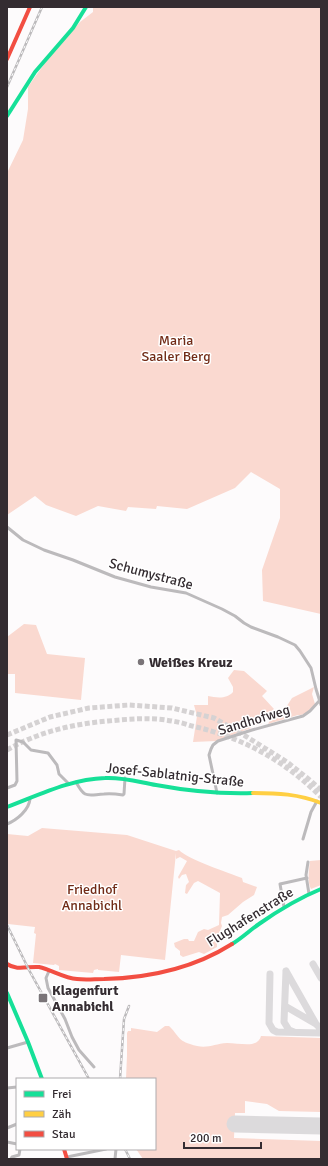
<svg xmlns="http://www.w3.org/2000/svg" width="328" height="1166" font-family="Signika,sans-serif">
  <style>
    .green { fill: #fad9d0 }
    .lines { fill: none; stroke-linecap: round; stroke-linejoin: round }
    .taxiway { stroke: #dcdadc; stroke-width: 7 }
    .runway { stroke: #dcdadc; stroke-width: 17 }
    .highway-tunnel { stroke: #d5d2d3; stroke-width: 5; stroke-dasharray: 5 2.5; stroke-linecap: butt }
    .street { stroke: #bcbabc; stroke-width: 3 }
    .fast { stroke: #16e098; stroke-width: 4 }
    .slow { stroke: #ffcf43; stroke-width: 4 }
    .jam { stroke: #f24e42; stroke-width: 4 }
    .rail-casing { stroke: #bcbabc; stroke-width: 2.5 }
    .rail { stroke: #fff; stroke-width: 1; stroke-dasharray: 3; stroke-linecap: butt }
    .poi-dot { fill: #7a7478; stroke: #fff; stroke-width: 1.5 }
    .labels { text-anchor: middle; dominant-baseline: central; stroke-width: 3; stroke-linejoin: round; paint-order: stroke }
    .park-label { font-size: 14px; fill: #712b16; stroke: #fff }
    .street-label { font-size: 14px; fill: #342c31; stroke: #fff }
    .poi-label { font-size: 14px; font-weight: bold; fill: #342c31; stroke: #fff; text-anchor: start }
  </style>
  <rect width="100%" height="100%" fill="#fdfbfc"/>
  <path class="green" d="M 93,7 L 321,7 L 321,614 L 263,601 L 262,570 L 280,518 L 280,489 L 251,472 L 235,488 L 187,509 L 157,506 L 156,509 L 128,507 L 126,511 L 98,506 L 76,516 L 46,505 L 35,496 L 7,515 L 7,173 L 23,140 L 28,109 L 28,87 L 37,74 L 51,55 L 80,22 L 93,12 Z
    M 24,624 L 36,625 L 47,654 L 85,658 L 81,700 L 15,693 L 15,674 L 7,674 L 7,637 Z
    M 234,670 L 244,671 L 267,691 L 262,696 L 274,709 L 260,720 L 262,724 L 251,726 L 251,728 L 216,741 L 193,742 L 197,716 L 194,705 L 208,705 L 208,696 C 217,698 227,699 233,692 L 233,687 L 228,678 Z
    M 314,687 L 312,694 L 315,704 C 311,709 305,716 298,715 L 268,724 L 272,717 L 283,712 L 292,698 Z
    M 42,828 L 127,835 L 176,851 L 179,850 C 187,859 229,873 242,878 L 243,882 L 257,887 L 254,895 L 243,902 L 228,915 L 222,917 L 221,923 L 222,926 L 217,938 L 217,947 L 204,954 L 199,952 L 183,957 L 180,955 L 180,951 L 175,947 L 174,943 L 184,939 L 188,939 L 189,941 L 194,941 L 198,932 L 204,929 L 208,930 L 219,925 L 220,893 L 198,881 L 194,883 L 187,894 L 185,893 L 186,885 L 189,882 L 186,874 L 182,875 L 179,879 L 178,877 L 187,861 L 180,857 L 176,859 L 176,853 L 165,960 L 121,955 L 119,972 L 98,970 L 98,969 L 94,970 L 93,973 L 59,970 L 59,966 L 55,964 L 54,965 L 33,963 L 36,934 L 34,933 L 35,927 L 8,924 L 7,922 L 7,834 L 28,836 Z
    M 321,860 L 321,885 L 311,889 C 307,881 309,870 310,861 Z
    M 165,1026 L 169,1026 C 178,1034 177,1040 190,1044 C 206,1050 213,1044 227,1043 C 235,1043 244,1045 252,1044 C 257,1043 260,1040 261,1036 L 321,1038 L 321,1112 L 279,1111 L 267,1104 L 245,1101 L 245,1113 L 235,1113 L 234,1138 L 321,1141 L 321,1159 L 143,1159 L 136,1149 L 155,1149 L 155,1079 L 126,1079 L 127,1055 L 127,1033 L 128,1031 L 131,1031 L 131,1028 L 157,1032 Z"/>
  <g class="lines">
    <path class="taxiway" d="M 313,964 L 321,978
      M 286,971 L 316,1024 L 321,1029
      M 286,971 L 284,1022 L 289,1030 L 294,1032
      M 270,974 L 269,1023 L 273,1030 L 277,1032 L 321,1033
      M 285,1006 L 316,1024"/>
    <path class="runway" d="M 235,1124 L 321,1126"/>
    <path class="highway-tunnel" d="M 7,735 L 50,717 L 89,708 L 129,705 L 172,708 L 214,718 L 247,737 L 287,762 L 311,781 L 321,790
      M 7,750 C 38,732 73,724 108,721 C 129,719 151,717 172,721 C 179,722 186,724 192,726 C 242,737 285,761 321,797"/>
    <path class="street" d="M 7,527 L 23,540 L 44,550 L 73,560 L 115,577 L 151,587 L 186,593 L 222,609 L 235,616 L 244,623 L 251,627 L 278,637 L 295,645 L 300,651 L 311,668 L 316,689 L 321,705
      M 76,782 C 85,799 87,795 104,794 C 110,793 117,794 123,795 L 124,794 L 125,778
      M 7,788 L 15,785 L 17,781 L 16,740 L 23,742 L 31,750 L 48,753 L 57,765 L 59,774 L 69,784
      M 217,793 L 209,755 L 211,749 L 213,745 L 218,741 L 252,730 L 303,716 L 310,711 L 320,700
      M 7,824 C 17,820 29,810 30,799
      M 303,839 L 311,812 L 317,801
      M 308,862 L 306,875 L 309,894
      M 284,907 L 280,884 L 307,878
      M 49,971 L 46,978 L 48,988 L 65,1019 L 72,1037 L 79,1050 L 94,1067
      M 7,1048 L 28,1042
      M 7,1088 L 17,1087
      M 7,1128 L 17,1124
      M 7,1142 L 17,1144
      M 67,1157 L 106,1149
      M 11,1159 L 12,1157 L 19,1155 L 20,1149
      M 115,1159 L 116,1149"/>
    <path class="fast" d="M 7,116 L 35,72 L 73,28 L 86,7
      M 7,807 C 39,795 71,779 105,778 C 123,777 139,782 156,785 C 188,791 221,794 253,793
      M 232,944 C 242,938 250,930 259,924 C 279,910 299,898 321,889
      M 7,993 L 28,1042 L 42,1079"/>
    <path class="slow" d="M 253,793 C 277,793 299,794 321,803"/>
    <path class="jam" d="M 7,59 L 30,7
      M 7,964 C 17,971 28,966 39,967 C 52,970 64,978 77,979 C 86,980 95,979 104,979 C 148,978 194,968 232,944
      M 64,1149 L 67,1159"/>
    <defs>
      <path id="rail" d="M 7,87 L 42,7
        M 7,925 L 29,970 L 89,1079
        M 120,1079 L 124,1019 L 129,1006
        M 125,1149 L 130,1159"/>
    </defs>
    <use href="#rail" class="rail-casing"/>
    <use href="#rail" class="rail"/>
  </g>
  <g class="poi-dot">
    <circle cx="141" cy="662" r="4"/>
    <rect x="38" y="993" width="10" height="10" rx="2"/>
  </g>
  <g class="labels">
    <g class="park-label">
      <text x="176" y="340">Maria<tspan x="176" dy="16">Saaler Berg</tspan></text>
      <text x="92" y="889">Friedhof<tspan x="92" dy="16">Annabichl</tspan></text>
    </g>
    <g class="street-label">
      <text transform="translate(151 574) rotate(15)">Schumystraße</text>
      <text transform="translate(254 720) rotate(-17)">Sandhofweg</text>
      <text transform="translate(175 775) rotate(6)">Josef-Sablatnig-Straße</text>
      <text transform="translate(250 917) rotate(-32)">Flughafenstraße</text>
    </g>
    <g class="poi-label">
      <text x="149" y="662">Weißes Kreuz</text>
      <text x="52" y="990">Klagenfurt<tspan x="52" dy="16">Annabichl</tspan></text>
    </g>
  </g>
  <rect width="328" height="1166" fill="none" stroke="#342c31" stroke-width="16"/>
  <rect x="16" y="1078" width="140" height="72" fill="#ffffff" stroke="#aeabad"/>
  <rect x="24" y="1091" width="20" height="6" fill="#16e098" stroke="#aeabad"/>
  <text x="52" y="1098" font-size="12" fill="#342c31">Frei</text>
  <rect x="24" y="1111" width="20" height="6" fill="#ffcf43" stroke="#aeabad"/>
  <text x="52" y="1118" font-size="12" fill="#342c31">Zäh</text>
  <rect x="24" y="1131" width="20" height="6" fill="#f24e42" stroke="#aeabad"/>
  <text x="52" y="1138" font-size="12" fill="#342c31">Stau</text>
  <path d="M184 1142v6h77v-6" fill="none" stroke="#342c31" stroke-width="2"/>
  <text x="190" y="1142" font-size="12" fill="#342c31" stroke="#ffffff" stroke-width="3" paint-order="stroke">200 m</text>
</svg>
